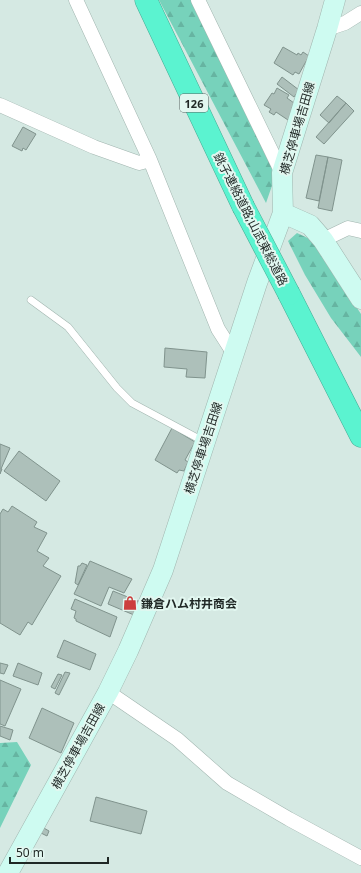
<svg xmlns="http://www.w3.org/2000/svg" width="361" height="873" font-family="'Noto Sans','Noto Sans JP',sans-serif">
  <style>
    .forest { fill: url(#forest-firs) }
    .building { fill: #adc0ba; stroke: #80938d }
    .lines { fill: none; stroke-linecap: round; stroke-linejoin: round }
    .lane-casing { stroke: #a1b5af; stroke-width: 8 }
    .street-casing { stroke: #a1b5af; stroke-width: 15 }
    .secondary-casing { stroke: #a1b5af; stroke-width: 21 }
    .highway-casing { stroke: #46ac94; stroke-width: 23 }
    .lane { stroke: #fff; stroke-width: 7 }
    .street { stroke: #fff; stroke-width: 14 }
    .secondary { stroke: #cefbf1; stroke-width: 20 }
    .highway { stroke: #5bf3d0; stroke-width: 22 }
    .highway-bridge-casing { stroke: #46ac94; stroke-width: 23; stroke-linecap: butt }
    .highway-bridge { stroke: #5bf3d0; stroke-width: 22 }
    .labels { text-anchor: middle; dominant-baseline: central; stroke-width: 4; stroke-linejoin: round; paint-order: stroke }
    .shield { fill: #e2f7f0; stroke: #5a6562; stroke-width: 1 }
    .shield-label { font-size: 11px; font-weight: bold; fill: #1f2725 }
    .street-label { font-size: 12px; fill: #1f2725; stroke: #e2f7f0 }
    .poi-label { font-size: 12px; font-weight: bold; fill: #1f2725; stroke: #e2f7f0; text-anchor: start }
  </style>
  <defs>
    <pattern id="forest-firs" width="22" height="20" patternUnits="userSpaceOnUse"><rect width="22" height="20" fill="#77d2bb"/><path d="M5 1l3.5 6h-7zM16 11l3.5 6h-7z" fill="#66b4a1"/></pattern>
  </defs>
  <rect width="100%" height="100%" fill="#d5e9e3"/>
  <path class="forest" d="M 159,0 L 191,0 L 214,49 L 266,149 L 276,174 L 266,203 Z
    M 297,233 L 312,240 L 361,314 L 361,357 L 331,318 L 305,275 L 288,241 Z
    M 17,742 L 31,765 L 0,828 L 0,743 Z"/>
  <path class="building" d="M 283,47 L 297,55 L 298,53 L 301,55 L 303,52 L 309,56 L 299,74 L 295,72 L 293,75 L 274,63 Z
    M 282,77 L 299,90 L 294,97 L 277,84 Z
    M 277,88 L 289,95 L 287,98 L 294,103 L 292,108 L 295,110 L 288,120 L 276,112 L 274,115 L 269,112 L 271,109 L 264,105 L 272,93 L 274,94 Z
    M 337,96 L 346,103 L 329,123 L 320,115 Z
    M 346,103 L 354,111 L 324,144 L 316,137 Z
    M 23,127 L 36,134 L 26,150 L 23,148 L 22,151 L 12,146 Z
    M 316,155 L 328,157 L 319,201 L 306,198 Z
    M 328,157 L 342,160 L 332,211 L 318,208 Z
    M 165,348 L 207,352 L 205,378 L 186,377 L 187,369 L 164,367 Z
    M 172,428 L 195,442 L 185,460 L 188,462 L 184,471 L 179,470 L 177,473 L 155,460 Z
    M 0,444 L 10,448 L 1,469 L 2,469 L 0,474 Z
    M 19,451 L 60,481 L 46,501 L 4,471 Z
    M 12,506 L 37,522 L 34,527 L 47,533 L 37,551 L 49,558 L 43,566 L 61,576 L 32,625 L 28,622 L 20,635 L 0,623 L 0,514 L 3,509 L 8,512 Z
    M 90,561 L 132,579 L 124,593 L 109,587 L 101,606 L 74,594 Z
    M 82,563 L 87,565 L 78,585 L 75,583 L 78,566 L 80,566 Z
    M 113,591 L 140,602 L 134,615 L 108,604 Z
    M 75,599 L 117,617 L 110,637 L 76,621 L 76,619 L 74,618 L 76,611 L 71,609 Z
    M 64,640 L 96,654 L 90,670 L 57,657 Z
    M 0,663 L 8,665 L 4,674 L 0,673 Z
    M 18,663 L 42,673 L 38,685 L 13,676 Z
    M 65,672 L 70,673 L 59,695 L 55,693 Z
    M 58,674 L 62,675 L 55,689 L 51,687 Z
    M 0,680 L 21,689 L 5,726 L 0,724 Z
    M 42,708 L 74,723 L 61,753 L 29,738 Z
    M 0,726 L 13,730 L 10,740 L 0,736 Z
    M 96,797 L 147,811 L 141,834 L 90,821 Z
    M 42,827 L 49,831 L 47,836 L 39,832 Z"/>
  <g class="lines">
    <defs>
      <path id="lane" d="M 31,300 L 68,327 L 117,388 L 132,403 L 203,441"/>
      <path id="street" d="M 76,0 L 150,160 L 218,329 L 234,354
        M 198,0 L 282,173
        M 327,29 L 345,23 L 361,13
        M 0,105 L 94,147 L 139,163 L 150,160
        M 323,240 L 348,228 L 361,231
        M 108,692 L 177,739 L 227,783 L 289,819 L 361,858"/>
      <path id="secondary" d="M 283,213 L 310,225 L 323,240 L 361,299
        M 8,873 L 108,692 L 128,651 L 163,570 L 257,283 L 283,213 L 282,173 L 327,29 L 335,0"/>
      <path id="highway" d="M 146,0 L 243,206
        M 289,294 L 361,436"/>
    </defs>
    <use href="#lane" class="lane-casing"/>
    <use href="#street" class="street-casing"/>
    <use href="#secondary" class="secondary-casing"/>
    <use href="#highway" class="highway-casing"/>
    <use href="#lane" class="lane"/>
    <use href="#street" class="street"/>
    <use href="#secondary" class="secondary"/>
    <use href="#highway" class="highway"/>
    <defs>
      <path id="highway-bridge" d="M 243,206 L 289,294"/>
    </defs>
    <use href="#highway-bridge" class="highway-bridge-casing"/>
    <use href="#highway-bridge" class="highway-bridge"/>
  </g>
  <defs>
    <symbol id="shop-bare" viewBox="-9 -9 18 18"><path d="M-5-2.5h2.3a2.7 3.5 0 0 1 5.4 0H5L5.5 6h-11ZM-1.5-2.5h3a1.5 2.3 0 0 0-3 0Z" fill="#cc3d3c" stroke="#e2f7f0" stroke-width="2.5" paint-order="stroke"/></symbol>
  </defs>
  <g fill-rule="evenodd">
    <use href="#shop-bare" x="120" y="593" width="20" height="20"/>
  </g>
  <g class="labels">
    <rect class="shield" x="180" y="94" width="28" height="18" rx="3"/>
    <g class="shield-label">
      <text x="194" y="103">126</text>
    </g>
    <g class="street-label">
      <text transform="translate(297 128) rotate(-74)">横芝停車場吉田線</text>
      <text transform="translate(251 219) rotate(63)">銚子連絡道路;山武東総道路</text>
      <text transform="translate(203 448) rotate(-72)">横芝停車場吉田線</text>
      <text transform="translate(78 746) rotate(-61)">横芝停車場吉田線</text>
    </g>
    <g class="poi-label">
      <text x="141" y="603">鎌倉ハム村井商会</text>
    </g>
  </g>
  <path d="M10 857v6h98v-6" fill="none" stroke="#1f2725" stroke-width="2"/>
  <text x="16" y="857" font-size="12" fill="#1f2725" stroke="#e2f7f0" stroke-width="3" paint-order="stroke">50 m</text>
</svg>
